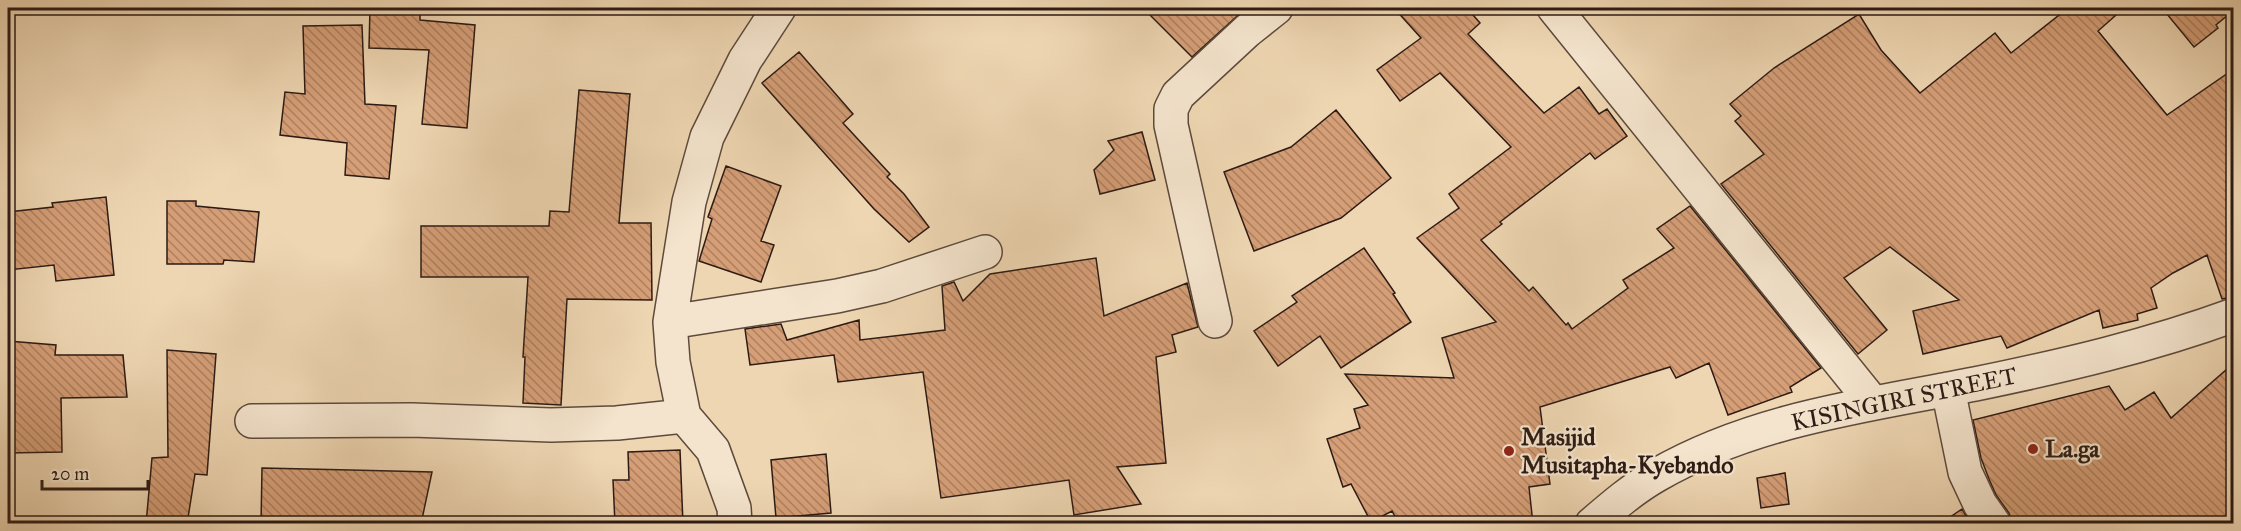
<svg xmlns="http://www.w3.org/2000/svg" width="2241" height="531" font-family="'IM FELL Great Primer',serif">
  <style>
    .building { fill: url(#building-back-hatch); stroke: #2d1b14; stroke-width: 1.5 }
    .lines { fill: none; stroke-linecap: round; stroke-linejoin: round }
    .minor-casing { stroke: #5d4a3c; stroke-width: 36 }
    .minor { stroke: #f4e4cd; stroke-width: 33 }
    .poi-dot { fill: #8f2418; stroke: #f4e4cd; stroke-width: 2 }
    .labels { text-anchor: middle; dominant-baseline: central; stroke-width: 4.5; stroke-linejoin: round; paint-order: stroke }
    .street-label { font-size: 24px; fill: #2d1b14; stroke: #f4e4cd }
    .poi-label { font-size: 24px; font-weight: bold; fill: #2d1b14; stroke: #f4e4cd; text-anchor: start }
  </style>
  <defs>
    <pattern id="building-back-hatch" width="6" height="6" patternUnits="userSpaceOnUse" patternTransform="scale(1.5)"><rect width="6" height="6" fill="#d59e77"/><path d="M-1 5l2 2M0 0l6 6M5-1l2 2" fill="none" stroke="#ad8060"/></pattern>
  </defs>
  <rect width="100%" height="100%" fill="#eed6b2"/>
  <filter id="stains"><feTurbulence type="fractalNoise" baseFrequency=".00333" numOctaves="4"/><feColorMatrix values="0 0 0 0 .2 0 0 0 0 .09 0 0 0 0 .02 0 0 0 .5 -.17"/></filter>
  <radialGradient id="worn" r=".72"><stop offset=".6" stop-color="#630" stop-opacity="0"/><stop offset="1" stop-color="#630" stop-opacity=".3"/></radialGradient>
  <path class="building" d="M 370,8 L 420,8 L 420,20 L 475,25 L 467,128 L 422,124 L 429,50 L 369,48 Z
    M 1143,8 L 1246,8 L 1192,57 Z
    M 1394,8 L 1467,8 L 1480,23 L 1468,34 L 1544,113 L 1579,87 L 1599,114 L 1607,109 L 1627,136 L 1595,159 L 1590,153 L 1500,222 L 1502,224 L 1481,240 L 1529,291 L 1533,287 L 1566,325 L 1568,323 L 1572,329 L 1628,288 L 1623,280 L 1674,248 L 1657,229 L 1690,206 L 1821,368 L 1790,387 L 1792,392 L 1728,415 L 1709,363 L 1676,378 L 1670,367 L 1540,407 L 1550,484 L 1529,487 L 1533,524 L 1399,524 L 1392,511 L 1371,522 L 1351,484 L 1343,487 L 1327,439 L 1360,428 L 1354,409 L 1368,405 L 1345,374 L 1454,378 L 1442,338 L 1496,322 L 1417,238 L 1459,208 L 1449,194 L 1511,147 L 1440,73 L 1400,101 L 1377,70 L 1421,38 Z
    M 2068,8 L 2124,8 L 2098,31 L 2167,115 L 2234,69 L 2234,297 L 2222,299 L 2207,255 L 2173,273 L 2151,288 L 2157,308 L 2137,314 L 2138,320 L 2103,328 L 2099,310 L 2007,348 L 2001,336 L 1923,354 L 1913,311 L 1959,300 L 1890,247 L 1844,278 L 1887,330 L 1858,354 L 1721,184 L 1764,154 L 1735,121 L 1741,116 L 1730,104 L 1774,68 L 1859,14 L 1881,50 L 1920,93 L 1995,33 L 2011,53 Z
    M 2162,8 L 2234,8 L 2234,10 L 2216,25 L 2218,28 L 2194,47 Z
    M 362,25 L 365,104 L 396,106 L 389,179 L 345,175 L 347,143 L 280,135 L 285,92 L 305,94 L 303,26 Z
    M 799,52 L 853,114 L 843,123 L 890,174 L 887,177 L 904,194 L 929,227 L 909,242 L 874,209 L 762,83 Z
    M 579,90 L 630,94 L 619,223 L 651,223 L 652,300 L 567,299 L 561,405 L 523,403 L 525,357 L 523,357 L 528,277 L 421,277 L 421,226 L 549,226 L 550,211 L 569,212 Z
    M 1336,110 L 1391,178 L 1341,218 L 1254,251 L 1224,172 L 1291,147 Z
    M 1142,132 L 1155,180 L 1100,194 L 1094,170 L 1114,150 L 1108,141 Z
    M 726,166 L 781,186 L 761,241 L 774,245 L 761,282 L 699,261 L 712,219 L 708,217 Z
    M 106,197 L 114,275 L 56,281 L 54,265 L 8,270 L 8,212 L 53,207 L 52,203 Z
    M 167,201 L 196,201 L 196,206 L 259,212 L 254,262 L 224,260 L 223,264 L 167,264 Z
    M 1364,248 L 1395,293 L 1393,294 L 1411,322 L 1341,368 L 1320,336 L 1278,366 L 1254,331 L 1297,302 L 1292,296 Z
    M 1096,258 L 1104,316 L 1187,283 L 1198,327 L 1172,335 L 1176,352 L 1156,357 L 1166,463 L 1117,467 L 1141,504 L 1074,515 L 1069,480 L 941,498 L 923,372 L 838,382 L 834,355 L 750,365 L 745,329 L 781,324 L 787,340 L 859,320 L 860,340 L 945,330 L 942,286 L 954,282 L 963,301 L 990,274 Z
    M 8,341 L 56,345 L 55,355 L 123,355 L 127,397 L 61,398 L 62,452 L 8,453 Z
    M 167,350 L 216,354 L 207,475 L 195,474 L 187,524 L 146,524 L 152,458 L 168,457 Z
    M 2234,363 L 2234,524 L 2013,524 L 2009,513 L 1996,495 L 1989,479 L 1981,458 L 1973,420 L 2109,386 L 2125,410 L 2154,392 L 2171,418 Z
    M 680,450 L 683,524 L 615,524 L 613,480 L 629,480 L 628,452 Z
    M 826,454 L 831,513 L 776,518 L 771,460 Z
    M 262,468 L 351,470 L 432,472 L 421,524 L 261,524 Z
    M 1785,473 L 1789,504 L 1761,508 L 1757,478 Z
    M 1962,509 L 1971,524 L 1940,524 Z"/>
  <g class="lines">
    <defs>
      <path id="minor" d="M 1554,8 L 1873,403
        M 1215,321 L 1171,125 L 1171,109 L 1178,95 L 1247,31 L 1276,8
        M 670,322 L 837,296 L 882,286 L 985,252
        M 1948,389 L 1965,472 L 1980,504 L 1994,524
        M 252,421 L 412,420 L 551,425 L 617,423 L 684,416
        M 735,524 L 734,508 L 713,450 L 684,416 L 673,362 L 670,322 L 689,202 L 707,137 L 745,60 L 779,8
        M 1592,524 C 1613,506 1634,488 1657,475 C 1754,419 1868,405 1975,384 C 2063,366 2149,346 2234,315"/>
    </defs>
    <use href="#minor" class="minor-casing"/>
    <use href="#minor" class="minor"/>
  </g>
  <g class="poi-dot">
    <circle cx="2033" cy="449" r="6"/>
    <circle cx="1509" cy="451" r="6"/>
  </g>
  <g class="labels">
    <g class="street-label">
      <text transform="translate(1904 399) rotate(-12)">KISINGIRI STREET</text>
    </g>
    <g class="poi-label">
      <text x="1521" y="437">Masijid<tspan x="1521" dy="28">Musitapha-Kyebando</tspan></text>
      <text x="2045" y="449">La.ga</text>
    </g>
  </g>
  <rect width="2241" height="531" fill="none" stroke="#eed6b2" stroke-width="30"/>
  <rect x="9" y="9" width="2223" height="513" fill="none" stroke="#2d1b14" stroke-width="3"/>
  <rect x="15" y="15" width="2211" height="501" fill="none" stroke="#2d1b14" stroke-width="1.5"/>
  <path d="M42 480v9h106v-9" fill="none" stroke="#2d1b14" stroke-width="3"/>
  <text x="51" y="480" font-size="18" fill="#2d1b14" stroke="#f4e4cd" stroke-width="4.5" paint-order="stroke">20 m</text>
  <rect width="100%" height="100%" filter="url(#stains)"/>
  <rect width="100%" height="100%" fill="url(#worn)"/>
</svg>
